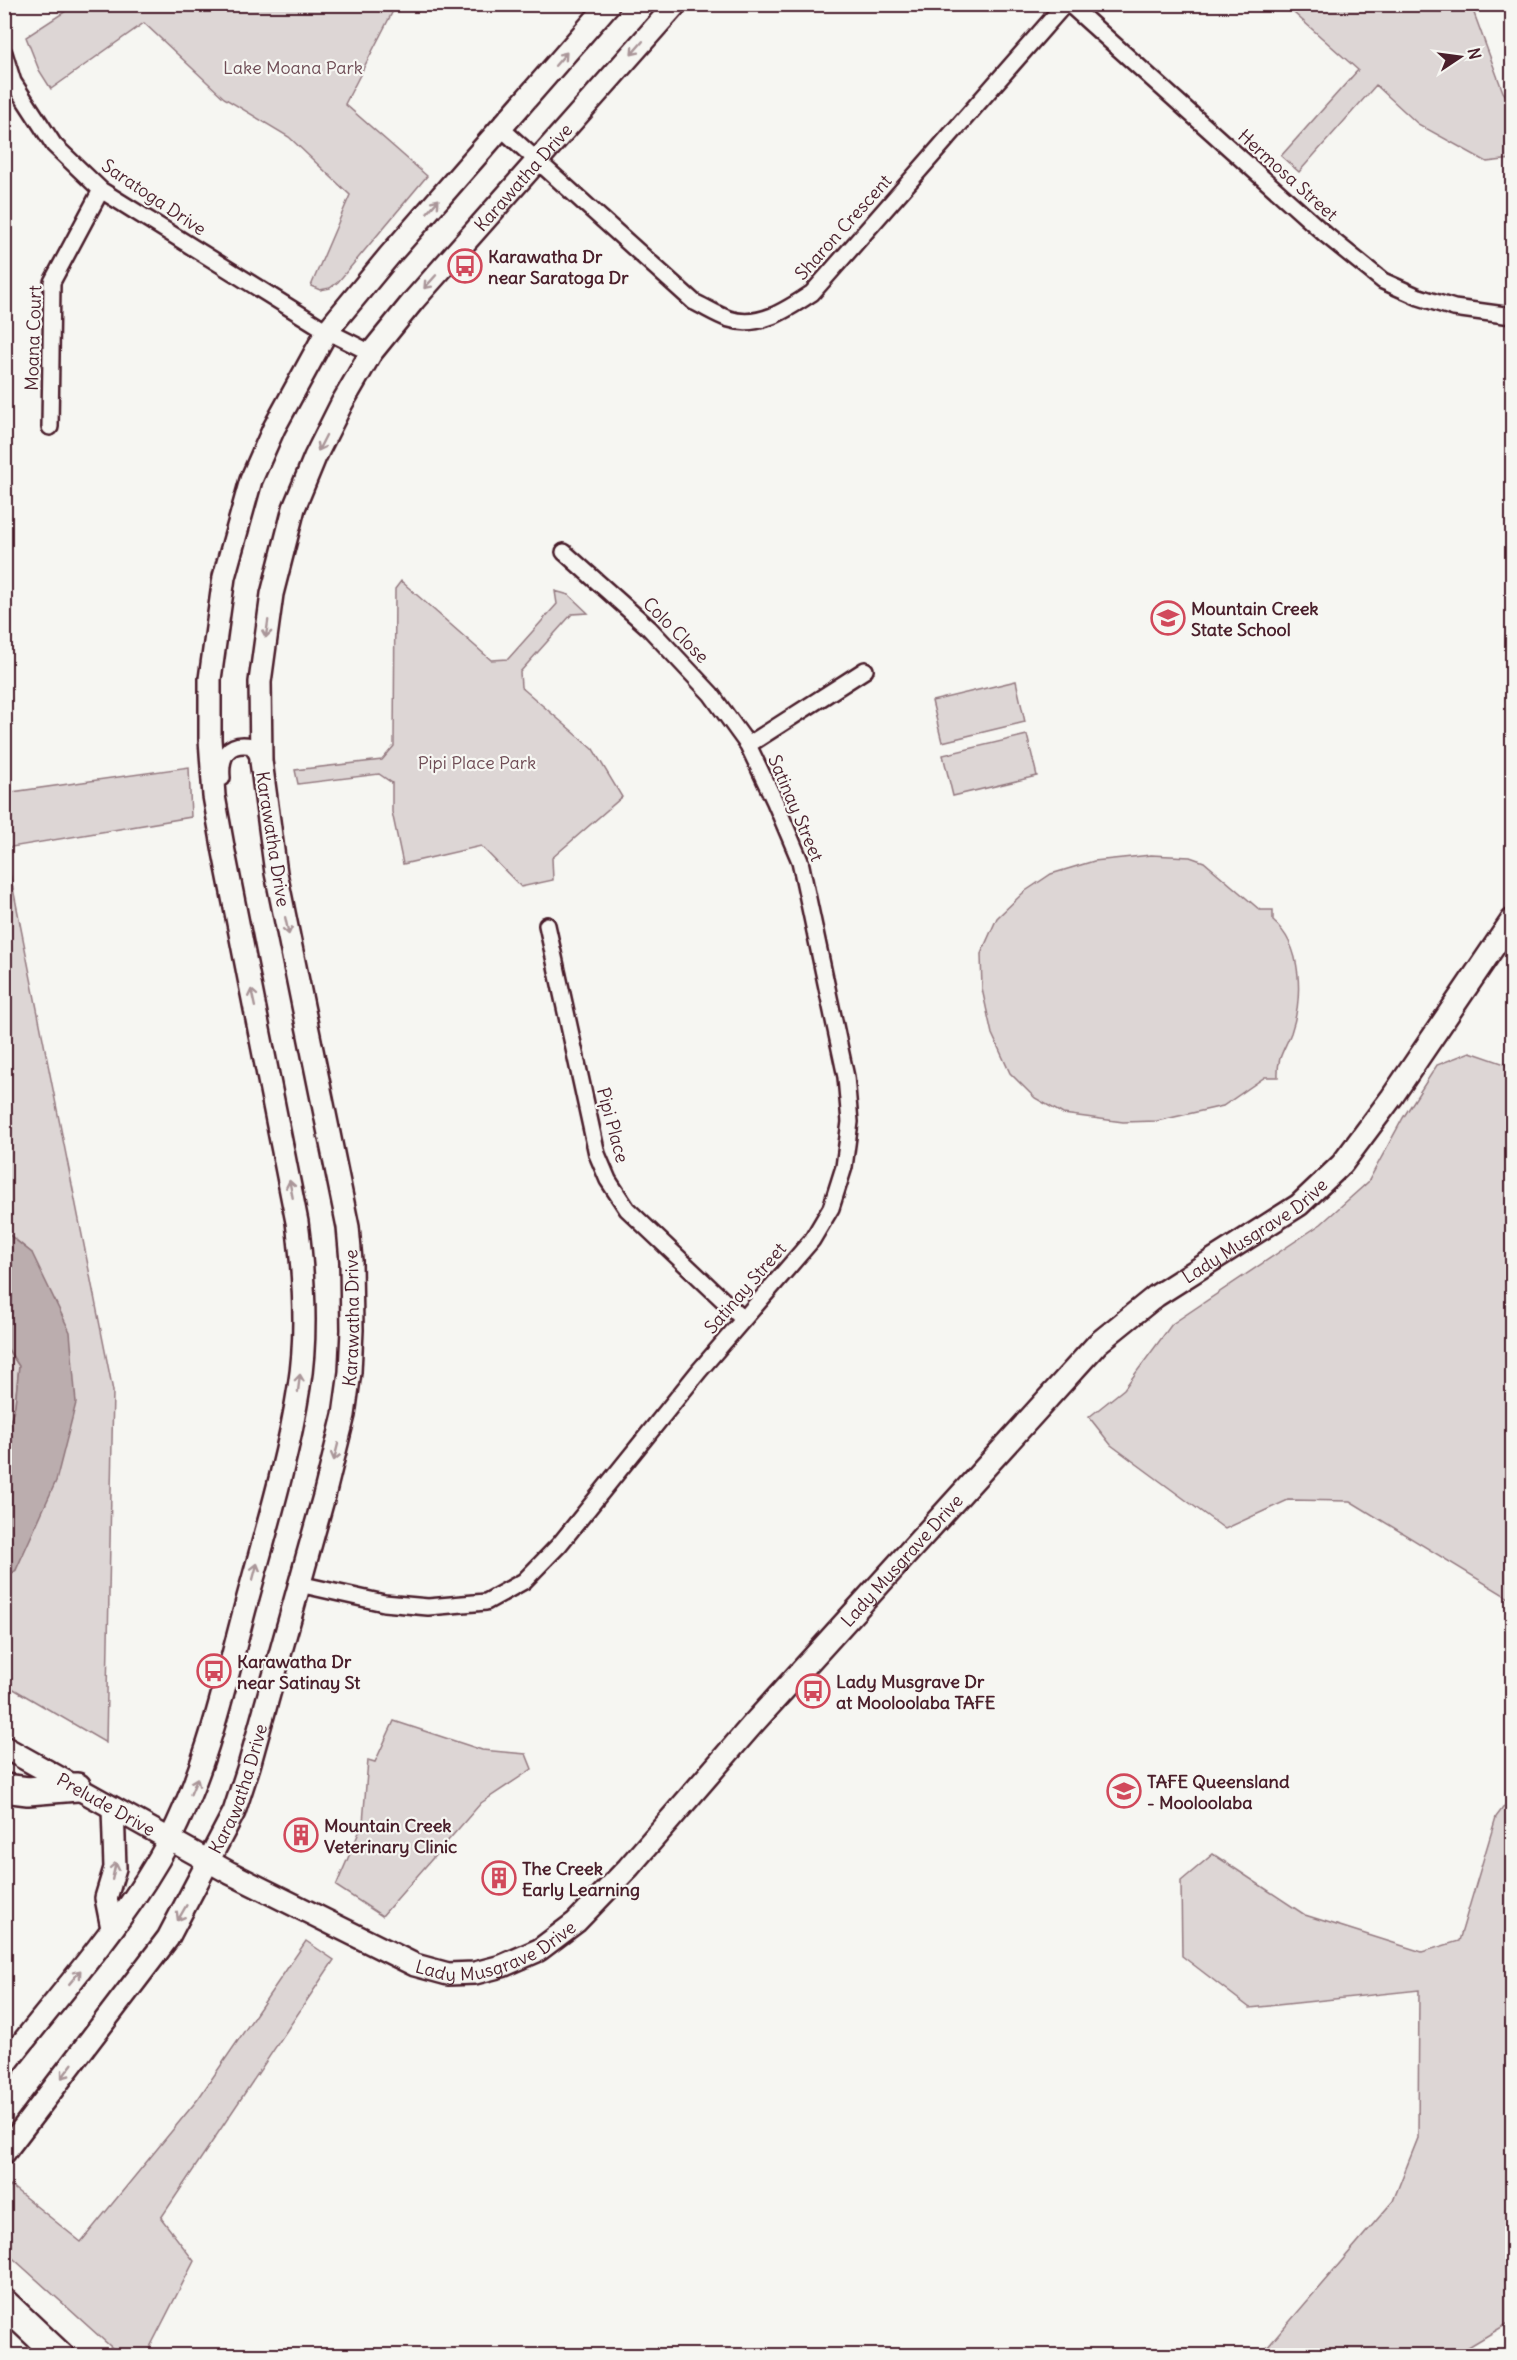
<svg xmlns="http://www.w3.org/2000/svg" width="1517" height="2360" font-family="Delius,sans-serif">
  <style>
    .green { fill: #ddd6d5; stroke: #947a80; stroke-width: 1.5 }
    .water { fill: #bbadae; stroke: #8e747a; stroke-width: 1.5 }
    .lines { fill: none; stroke-linecap: round; stroke-linejoin: round }
    .street-casing { stroke: #4a1f2b; stroke-width: 20 }
    .secondary-casing { stroke: #4a1f2b; stroke-width: 26 }
    .highway-casing { stroke: #4a1f2b; stroke-width: 32 }
    .street { stroke: #f6f6f2; stroke-width: 15 }
    .secondary { stroke: #f6f6f2; stroke-width: 21 }
    .highway { stroke: #f6f6f2; stroke-width: 27 }
    .oneway { stroke: #a99598 }
    .labels { text-anchor: middle; dominant-baseline: central; stroke-width: 4.5; stroke-linejoin: round; paint-order: stroke }
    .park-label { font-size: 18px; fill: #6f4d56; stroke: #f6f6f2 }
    .street-label { font-size: 18px; fill: #4a1f2b; stroke: #f6f6f2 }
    .poi-label { font-size: 18px; font-weight: bold; fill: #4a1f2b; stroke: #f6f6f2; text-anchor: start }
  </style>
  <rect width="100%" height="100%" fill="#f6f6f2"/>
  <filter id="ink" filterUnits="userSpaceOnUse"><feTurbulence type="fractalNoise" baseFrequency=".0167" numOctaves="2"/><feDisplacementMap in="SourceGraphic" scale="12" xChannelSelector="R" yChannelSelector="G"/><feConvolveMatrix kernelMatrix="1 2 1 2 8 2 1 2 1" color-interpolation-filters="sRGB"/></filter>
  <g filter="url(#ink)">
    <path class="green" d="M 75,5 L 396,5 L 345,104 L 427,176 L 338,282 L 330,288 L 320,290 L 311,286 L 350,195 L 289,137 L 224,98 L 144,23 L 51,89 L 39,70 L 26,37 Z
      M 1285,5 L 1471,5 L 1503,92 L 1512,104 L 1512,159 L 1487,162 L 1418,124 L 1376,85 L 1299,172 L 1281,156 L 1358,70 Z
      M 401,581 L 491,660 L 508,659 L 557,604 L 555,591 L 569,595 L 588,613 L 572,614 L 520,672 L 521,687 L 593,749 L 622,797 L 552,858 L 553,880 L 521,887 L 481,846 L 403,864 L 392,812 L 392,783 L 379,774 L 298,784 L 295,770 L 382,760 L 394,746 L 395,589 Z
      M 1016,681 L 1025,722 L 942,742 L 932,701 Z
      M 1027,735 L 1037,776 L 953,796 L 943,755 Z
      M 189,767 L 191,817 L 5,848 L 113,1391 L 106,1743 L 5,1684 L 5,1579 L 16,1570 L 32,1253 L 5,1231 L 5,793 Z
      M 1151,855 L 1190,857 L 1204,862 L 1260,910 L 1273,910 L 1273,921 C 1303,946 1303,998 1291,1033 C 1284,1051 1277,1057 1278,1077 L 1265,1077 L 1223,1106 L 1157,1121 L 1123,1122 L 1063,1114 L 1035,1098 L 1010,1073 L 992,1034 L 982,989 L 981,954 L 997,918 L 1024,892 L 1051,874 L 1094,861 Z
      M 1470,1052 L 1505,1064 L 1512,1079 L 1512,1600 L 1350,1501 L 1288,1500 L 1225,1529 L 1111,1445 L 1089,1417 L 1124,1389 L 1172,1324 L 1321,1224 L 1368,1182 L 1403,1118 L 1437,1065 Z
      M 5,1345 L 19,1366 L 15,1405 L 5,1441 Z
      M 394,1721 L 482,1750 L 526,1754 L 532,1769 L 481,1803 L 382,1916 L 336,1886 L 363,1823 L 368,1760 L 375,1762 Z
      M 1512,1796 L 1512,2321 L 1455,2355 L 1261,2355 L 1393,2201 L 1418,2138 L 1419,1990 L 1250,2008 L 1182,1956 L 1181,1881 L 1213,1854 L 1305,1915 L 1422,1952 L 1459,1941 L 1496,1817 Z
      M 306,1941 L 334,1960 L 161,2218 L 194,2261 L 146,2355 L 120,2355 L 5,2251 L 5,2193 L 11,2186 L 81,2242 L 198,2099 Z"/>
    <path class="water" d="M 4,1231 L 32,1253 L 70,1332 L 76,1403 L 56,1481 L 16,1570 L 5,1579 L 5,1441 L 15,1405 L 19,1366 L 5,1345 Z"/>
    <g class="lines">
      <defs>
        <path id="street" d="M 1069,4 L 1326,235 L 1383,281 L 1419,297 L 1454,308 L 1512,316
          M 4,53 L 13,82 L 54,145 L 101,190 L 327,331 L 371,353
          M 501,128 L 694,302 C 705,307 717,315 729,319 C 759,329 788,309 812,293 L 1065,4
          M 50,427 L 52,282 L 101,190
          M 748,745 L 865,670
          M 222,778 C 220,756 228,741 252,746 L 261,761
          M 547,925 L 597,1154 L 608,1180 L 627,1209 L 743,1319
          M 299,1584 L 384,1603 L 428,1607 L 486,1602 L 524,1581 L 559,1545 L 699,1371 L 812,1240 L 831,1208 L 844,1167 L 850,1122 L 846,1077 L 800,861 L 775,802 L 748,745 L 711,694 L 649,628 L 564,552"/>
        <g id="secondary">
          <path id="s1" d="M 4,1747 L 230,1873 L 415,1965 L 448,1974 L 475,1973 L 502,1966 L 539,1950 L 576,1922 L 628,1868 L 752,1725 L 1098,1343 L 1156,1296 L 1299,1205 L 1342,1164 L 1392,1097 L 1512,920"/>
          <path d="M 112,1928 L 106,1898 L 115,1868 L 113,1808"/>
          <path d="M 4,2066 C 61,1992 126,1922 170,1839 C 206,1768 223,1692 243,1616 C 263,1540 287,1465 299,1387 C 308,1333 304,1276 297,1222 L 224,852 L 214,796 L 210,739 L 210,679 L 224,577 L 251,480 L 274,428 L 327,331 L 389,256 L 609,4"/>
          <path id="s2" d="M 4,2153 L 168,1938 L 234,1812 L 249,1766 L 324,1496 L 344,1415 L 350,1372 L 352,1330 L 351,1261 L 348,1227 L 276,873 L 261,761 L 260,682 L 272,594 L 294,508 L 315,457 L 342,403 L 371,353 L 414,300 L 676,4"/>
        </g>
        <path id="highway" d="M 4,1788 L 28,1791 L 77,1787
          M 4,2303 L 60,2356"/>
      </defs>
      <use href="#street" class="street-casing"/>
      <use href="#secondary" class="secondary-casing"/>
      <use href="#highway" class="highway-casing"/>
      <use href="#street" class="street"/>
      <use href="#secondary" class="secondary"/>
      <use href="#highway" class="highway"/>
    </g>
    <defs><path id="oneway-shaft" d="M-6 0H5M1.5-3L5.5 0L1.5 3" fill="none" stroke-width="1.6" stroke-linecap="round" stroke-linejoin="round" transform="scale(1.5)"/></defs>
    <g class="oneway">
      <use href="#oneway-shaft" transform="translate(637 48) rotate(131)"/>
      <use href="#oneway-shaft" transform="translate(561 59) rotate(-49)"/>
      <use href="#oneway-shaft" transform="translate(433 206) rotate(-49)"/>
      <use href="#oneway-shaft" transform="translate(430 282) rotate(132)"/>
      <use href="#oneway-shaft" transform="translate(322 443) rotate(117)"/>
      <use href="#oneway-shaft" transform="translate(267 629) rotate(98)"/>
      <use href="#oneway-shaft" transform="translate(287 926) rotate(78)"/>
      <use href="#oneway-shaft" transform="translate(253 998) rotate(-102)"/>
      <use href="#oneway-shaft" transform="translate(291 1189) rotate(-101)"/>
      <use href="#oneway-shaft" transform="translate(299 1383) rotate(-83)"/>
      <use href="#oneway-shaft" transform="translate(336 1452) rotate(104)"/>
      <use href="#oneway-shaft" transform="translate(255 1572) rotate(-75)"/>
      <use href="#oneway-shaft" transform="translate(194 1786) rotate(-67)"/>
      <use href="#oneway-shaft" transform="translate(114 1871) rotate(-78)"/>
      <use href="#oneway-shaft" transform="translate(182 1913) rotate(120)"/>
      <use href="#oneway-shaft" transform="translate(75 1977) rotate(-50)"/>
      <use href="#oneway-shaft" transform="translate(67 2071) rotate(127)"/>
    </g>
  </g>
  <defs>
    <symbol id="bus-ring" viewBox="-11 -11 22 22"><circle r="9.5" fill="#f6f6f2" stroke="#d1495b" stroke-width="1.5"/><path d="M-5-6H5V4H4V6H2V4H-2V6H-4V4H-5ZM-3.5-4V0h7V-4ZM-3.5 1.2v1.5H-2V1.2ZM2 1.2v1.5H3.5V1.2Z" fill="#d1495b"/></symbol>
    <symbol id="school-ring" viewBox="-11 -11 22 22"><circle r="9.5" fill="#f6f6f2" stroke="#d1495b" stroke-width="1.5"/><path d="M0-5L7-2L0 1L-7-2ZM-4 1L0 2.5L4 1V4Q0 6-4 4Z" fill="#d1495b"/></symbol>
    <symbol id="university-ring" viewBox="-11 -11 22 22"><circle r="9.5" fill="#f6f6f2" stroke="#d1495b" stroke-width="1.5"/><path d="M0-5L7-2L0 1L-7-2ZM-4 1L0 2.5L4 1V4Q0 6-4 4Z" fill="#d1495b"/></symbol>
    <symbol id="building-ring" viewBox="-11 -11 22 22"><circle r="9.5" fill="#f6f6f2" stroke="#d1495b" stroke-width="1.5"/><path d="M-4-6H4V6H1V3H-1V6H-4ZM-2.5-4.3h1.7v1.8h-1.7ZM.8-4.3h1.7v1.8H.8ZM-2.5-1h1.7V.8h-1.7ZM.8-1h1.7V.8H.8Z" fill="#d1495b"/></symbol>
  </defs>
  <g fill-rule="evenodd">
    <use href="#bus-ring" x="446" y="247" width="38" height="38"/>
    <use href="#school-ring" x="1149" y="599" width="38" height="38"/>
    <use href="#bus-ring" x="195" y="1652" width="38" height="38"/>
    <use href="#bus-ring" x="794" y="1672" width="38" height="38"/>
    <use href="#university-ring" x="1105" y="1772" width="38" height="38"/>
    <use href="#building-ring" x="282" y="1816" width="38" height="38"/>
    <use href="#building-ring" x="480" y="1859" width="38" height="38"/>
  </g>
  <g class="labels">
    <g class="park-label">
      <text x="293" y="67">Lake Moana Park</text>
      <text x="477" y="762">Pipi Place Park</text>
    </g>
    <g class="street-label">
      <text transform="translate(1288 175) rotate(42)">Hermosa Street</text>
      <text stroke="none"><textPath href="#s2" startOffset="2150">Karawatha Drive</textPath></text>
      <text transform="translate(154 197) rotate(34)">Saratoga Drive</text>
      <text transform="translate(843 227) rotate(-48)">Sharon Crescent</text>
      <text transform="translate(33 338) rotate(-88)">Moana Court</text>
      <text transform="translate(676 630) rotate(45)">Colo Close</text>
      <text transform="translate(796 808) rotate(67)">Satinay Street</text>
      <text transform="translate(273 839) rotate(81)">Karawatha Drive</text>
      <text transform="translate(613 1125) rotate(75)">Pipi Place</text>
      <text stroke="none"><textPath href="#s1" startOffset="1614">Lady Musgrave Drive</textPath></text>
      <text transform="translate(745 1288) rotate(-49)">Satinay Street</text>
      <text stroke="none"><textPath href="#s2" startOffset="922">Karawatha Drive</textPath></text>
      <text stroke="none"><textPath href="#s1" startOffset="1128">Lady Musgrave Drive</textPath></text>
      <text stroke="none"><textPath href="#s2" startOffset="436">Karawatha Drive</textPath></text>
      <text stroke="none"><textPath href="#s1" startOffset="117">Prelude Drive</textPath></text>
      <text stroke="none"><textPath href="#s1" startOffset="552">Lady Musgrave Drive</textPath></text>
    </g>
    <g class="poi-label">
      <text x="488" y="256">Karawatha Dr<tspan x="488" dy="21">near Saratoga Dr</tspan></text>
      <text x="1191" y="608">Mountain Creek<tspan x="1191" dy="21">State School</tspan></text>
      <text x="237" y="1661">Karawatha Dr<tspan x="237" dy="21">near Satinay St</tspan></text>
      <text x="836" y="1681">Lady Musgrave Dr<tspan x="836" dy="21">at Mooloolaba TAFE</tspan></text>
      <text x="1147" y="1781">TAFE Queensland<tspan x="1147" dy="21">- Mooloolaba</tspan></text>
      <text x="324" y="1825">Mountain Creek<tspan x="324" dy="21">Veterinary Clinic</tspan></text>
      <text x="522" y="1868">The Creek<tspan x="522" dy="21">Early Learning</tspan></text>
    </g>
  </g>
  <rect width="1517" height="2360" fill="none" stroke="#f6f6f2" stroke-width="24"/>
  <rect x="12" y="12" width="1493" height="2336" fill="none" stroke="#4a1f2b" stroke-width="2" filter="url(#ink)"/>
  <g transform="translate(1460 57) rotate(77)" stroke="#f6f6f2" stroke-width="4.5" paint-order="stroke">
  <path d="M0-4.5L10 22L0 15L-10 22Z" fill="#4a1f2b"/>
  <text y="-9" font-size="16" font-weight="bold" text-anchor="middle" fill="#4a1f2b">N</text>
  </g>
</svg>
